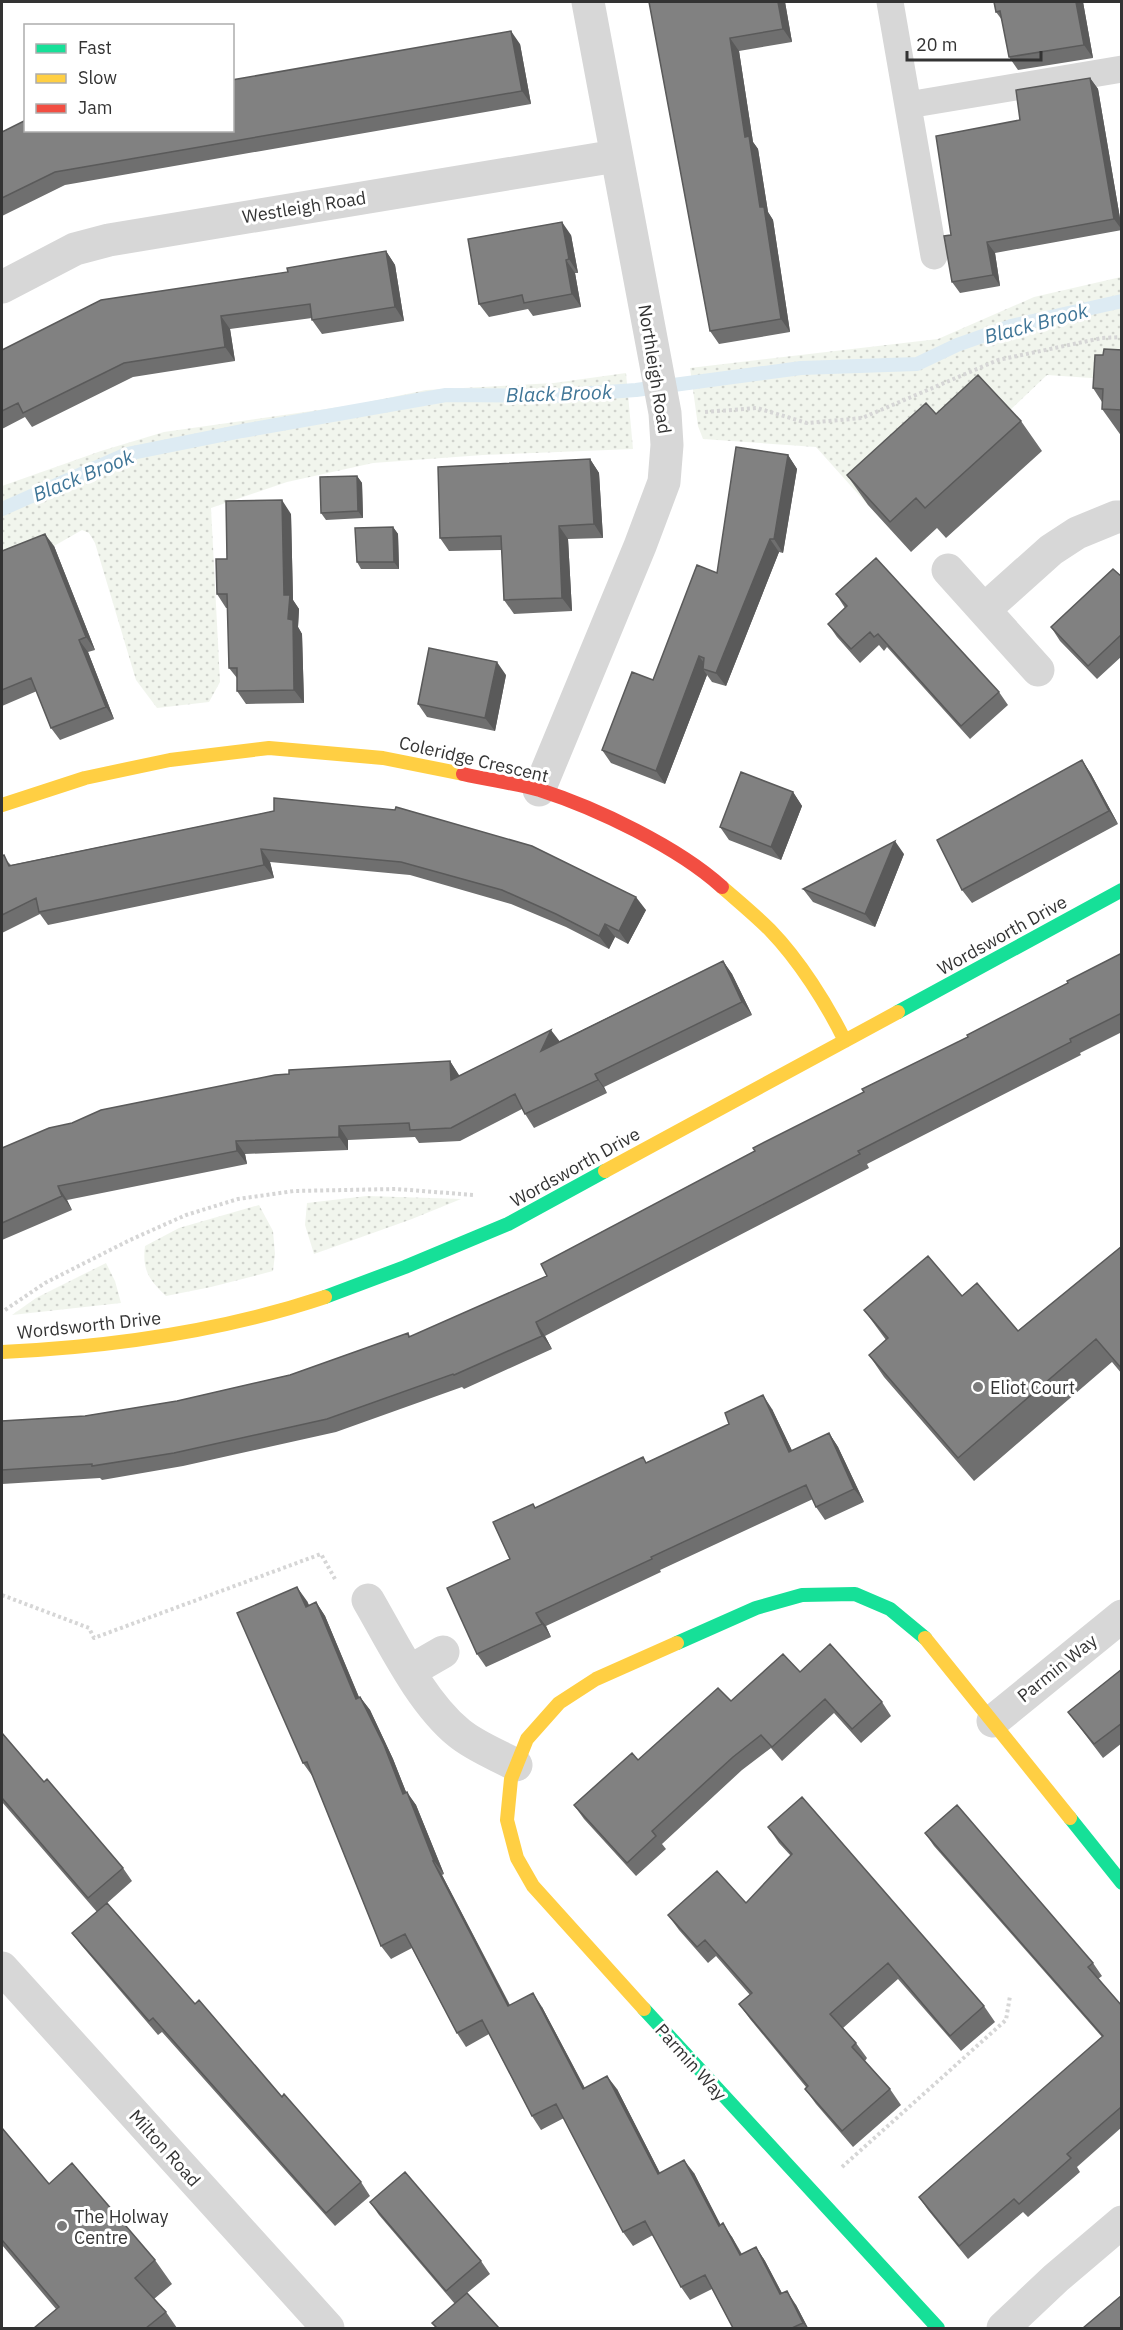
<svg xmlns="http://www.w3.org/2000/svg" width="1123" height="2330" font-family="'IBM Plex Sans',sans-serif">
  <style>
    .grass { fill: url(#grass-dots) }
    .lines { fill: none; stroke-linecap: round; stroke-linejoin: round }
    .stream { stroke: #ddebf3; stroke-width: 14 }
    .path { stroke: #d6d6d6; stroke-width: 4; stroke-dasharray: 3 3; stroke-linecap: butt }
    .lane { stroke: #d7d7d7; stroke-width: 27 }
    .street { stroke: #d7d7d7; stroke-width: 33 }
    .fast { stroke: #16e098; stroke-width: 14 }
    .slow { stroke: #ffcf43; stroke-width: 14 }
    .jam { stroke: #f24e42; stroke-width: 14 }
    .wall { fill: #6f6f6f }
    .shaded-wall { fill: #5a5a5a }
    .building { fill: #818181; stroke: #5a5a5a; stroke-width: 1.5 }
    .poi-dot { fill: #7a7a7a; stroke: #fff; stroke-width: 2 }
    .labels { text-anchor: middle; dominant-baseline: central; stroke-width: 6; stroke-linejoin: round; paint-order: stroke }
    .street-label { font-size: 18px; fill: #333; stroke: #fff }
    .poi-label { font-size: 18px; fill: #333; stroke: #fff; text-anchor: start }
    .water-label { font-size: 20px; font-style: italic; fill: #3f7597; stroke: #fff }
  </style>
  <defs>
    <pattern id="grass-dots" width="8" height="8" patternUnits="userSpaceOnUse" patternTransform="scale(1.5)"><rect width="8" height="8" fill="#f1f5ed"/><path d="M2 2h.1M6 6h.1" fill="none" stroke="#cfd2cc" stroke-width="1.8" stroke-linecap="round"/></pattern>
  </defs>
  <rect width="100%" height="100%" fill="#fff"/>
  <path class="grass" d="M 1121,277 L 1121,385 L 1106,379 L 1047,375 L 1007,413 L 868,505 L 816,447 L 703,439 L 698,426 L 690,368 L 938,339 L 1034,297 Z
    M 626,373 L 633,449 L 483,455 L 373,463 L 287,482 L 211,508 L 220,682 L 209,702 L 157,708 L 136,680 L 95,543 L 89,533 L 82,530 L 54,546 L 2,566 L 2,486 L 101,451 L 164,432 L 354,405 L 426,390 L 554,383 Z
    M 367,1196 L 461,1199 L 412,1219 L 314,1254 L 305,1225 L 307,1203 Z
    M 259,1205 L 273,1231 L 275,1254 L 273,1271 L 211,1287 L 166,1296 C 149,1280 142,1270 145,1246 L 179,1228 Z
    M 106,1263 L 115,1281 L 121,1303 L 12,1315 L 36,1298 Z"/>
  <g class="lines">
    <path class="stream" d="M 2,509 L 127,454 L 242,431 L 446,395 L 550,396 L 636,390 L 801,368 L 917,364 L 957,345 L 1011,326 L 1122,301"/>
    <path class="path" d="M 705,412 L 757,408 L 807,423 L 862,418 L 998,360 L 1102,338 L 1122,337
      M 5,1310 L 45,1283 L 130,1240 L 186,1215 L 238,1199 L 294,1191 L 396,1189 L 474,1195
      M 2,1595 L 89,1628 L 94,1638 L 321,1554 L 335,1579
      M 842,2167 L 1006,2020 L 1010,1996"/>
    <path class="lane" d="M 890,2 L 934,256
      M 908,105 L 1122,69"/>
    <path class="street" d="M 2,287 L 75,249 L 109,240 L 616,156
      M 948,570 L 1038,670
      M 985,609 L 1051,550 L 1077,533 L 1116,517 L 1122,517
      M 539,790 L 640,546 L 664,482 L 667,445 L 665,413 L 588,2
      M 368,1600 C 393,1643 421,1702 459,1733 C 476,1747 498,1755 516,1765
      M 410,1671 L 443,1652
      M 993,1721 L 1122,1616
      M 2,1968 L 328,2328
      M 1003,2328 L 1056,2278 L 1122,2222"/>
    <path class="fast" d="M 898,1012 L 1122,890
      M 325,1297 L 405,1267 L 508,1224 L 605,1171
      M 677,1643 L 756,1608 L 802,1595 L 855,1594 L 890,1609 L 925,1638
      M 1070,1818 L 1122,1883
      M 644,2009 L 938,2328"/>
    <path class="slow" d="M 2,805 L 85,778 L 170,760 L 269,748 L 383,758 L 463,774
      M 722,887 C 738,901 755,915 770,930 C 799,960 827,1004 845,1041
      M 605,1171 L 898,1012
      M 2,1352 C 112,1347 220,1332 325,1297
      M 925,1638 L 1070,1818
      M 644,2009 L 533,1886 L 517,1858 L 507,1820 L 511,1779 L 527,1739 L 559,1703 L 596,1679 L 677,1643"/>
    <path class="jam" d="M 463,774 C 488,780 515,783 540,790 C 596,808 678,847 722,887"/>
  </g>
  <path class="wall" d="M 649,2 L 785,2 L 792,42 L 739,51 L 753,142 L 758,149 L 768,212 L 773,220 L 790,332 L 719,344 L 710,331 Z
    M 994,2 L 1083,2 L 1093,58 L 1018,70 L 1009,57 L 1002,20 L 996,12 Z
    M 520,44 L 531,104 L 65,185 L 2,216 L 2,132 Z
    M 1090,78 L 1098,89 L 1122,230 L 995,253 L 1000,286 L 960,293 L 952,282 L 951,235 L 1020,120 Z
    M 571,235 L 578,273 L 575,273 L 581,307 L 533,316 L 528,309 L 489,317 L 479,304 Z
    M 386,251 L 395,265 L 404,321 L 322,334 L 312,320 L 312,318 L 230,329 L 235,361 L 133,377 L 32,427 L 25,417 L 2,429 L 2,350 Z
    M 1122,350 L 1122,437 L 1102,409 L 1102,402 L 1093,388 L 1103,355 Z
    M 936,414 L 1021,421 L 1042,451 L 946,538 L 937,528 L 911,552 L 868,505 L 847,475 Z
    M 788,455 L 797,469 L 783,553 L 779,552 L 726,686 L 712,682 L 707,675 L 665,784 L 611,763 L 602,750 L 653,680 Z
    M 590,459 L 599,473 L 603,538 L 568,539 L 572,611 L 514,614 L 504,600 L 502,550 L 449,551 L 440,538 Z
    M 357,476 L 362,483 L 363,518 L 326,520 L 321,513 Z
    M 291,514 L 293,600 L 299,609 L 298,627 L 302,634 L 304,703 L 246,704 L 237,691 L 237,678 L 229,668 L 228,608 L 226,608 L 217,594 L 227,559 Z
    M 393,527 L 398,534 L 399,569 L 361,569 L 357,562 Z
    M 54,546 L 95,650 L 88,652 L 114,719 L 60,740 L 51,728 L 37,691 L 2,706 L 2,551 Z
    M 1122,577 L 1122,656 L 1097,679 L 1060,641 L 1051,627 Z
    M 836,594 L 999,692 L 1008,705 L 970,739 L 887,647 L 884,651 L 879,645 L 860,663 L 837,637 L 828,624 L 845,608 Z
    M 506,675 L 495,731 L 427,717 L 418,704 Z
    M 1082,760 L 1091,774 L 1118,824 L 972,903 L 962,890 Z
    M 793,792 L 802,806 L 781,860 L 729,840 L 720,827 Z
    M 274,811 L 646,910 L 628,944 L 615,937 L 609,949 L 566,927 L 511,904 L 410,875 L 270,862 L 274,878 L 48,925 L 40,914 L 2,933 L 2,856 L 11,865 Z
    M 904,854 L 875,927 L 813,902 L 803,889 Z
    M 1122,953 L 1122,1032 L 1080,1053 L 1081,1055 L 867,1164 L 869,1168 L 545,1336 L 552,1349 L 464,1389 L 462,1387 L 336,1432 L 183,1466 L 102,1480 L 100,1478 L 2,1484 L 2,1421 L 85,1416 L 177,1401 L 290,1375 L 408,1333 L 410,1337 L 547,1276 L 755,1151 L 1068,983 Z
    M 723,961 L 732,974 L 752,1015 L 604,1087 L 607,1093 L 534,1128 L 522,1109 L 460,1141 L 419,1143 L 415,1137 L 348,1140 L 348,1150 L 245,1154 L 247,1164 L 67,1200 L 72,1210 L 2,1240 L 2,1148 L 450,1061 L 459,1076 L 560,1041 Z
    M 1122,1246 L 1122,1374 L 1112,1362 L 974,1481 L 884,1377 L 869,1355 L 886,1340 L 864,1310 L 962,1296 L 1018,1331 Z
    M 772,1409 L 792,1451 L 829,1433 L 838,1447 L 864,1502 L 825,1520 L 816,1507 L 813,1499 L 660,1570 L 661,1572 L 546,1626 L 551,1637 L 486,1667 L 477,1654 L 510,1559 L 533,1504 L 535,1508 L 647,1462 Z
    M 307,1601 L 309,1605 L 316,1602 L 325,1616 L 359,1697 L 360,1697 L 370,1710 L 393,1759 L 406,1792 L 416,1805 L 444,1874 L 442,1875 L 510,2005 L 542,2007 L 585,2088 L 617,2089 L 660,2173 L 694,2173 L 720,2225 L 732,2237 L 742,2254 L 756,2247 L 765,2261 L 782,2293 L 796,2305 L 808,2328 L 733,2328 L 712,2289 L 690,2300 L 681,2287 L 653,2235 L 633,2246 L 623,2232 L 564,2118 L 541,2130 L 532,2116 L 489,2034 L 466,2047 L 457,2033 L 412,1948 L 391,1959 L 381,1946 L 313,1777 L 303,1763 Z
    M 1122,1669 L 1122,1743 L 1103,1758 L 1068,1712 Z
    M 800,1672 L 882,1702 L 891,1716 L 861,1743 L 834,1713 L 782,1761 L 771,1748 L 742,1770 L 662,1844 L 666,1849 L 636,1876 L 584,1819 L 574,1805 L 638,1760 Z
    M 2,1733 L 44,1782 L 123,1868 L 132,1881 L 97,1912 L 2,1802 L 2,1803 Z
    M 768,1827 L 984,2006 L 995,2022 L 961,2051 L 898,1979 L 843,2028 L 856,2043 L 867,2058 L 865,2061 L 890,2089 L 901,2105 L 853,2147 L 816,2104 L 805,2089 L 806,2087 L 750,2019 L 739,2004 L 750,1995 L 716,1956 L 708,1963 L 679,1930 L 668,1915 L 746,1903 L 791,1856 L 779,1843 Z
    M 925,1833 L 1093,1963 L 1102,1976 L 1098,1979 L 1122,2006 L 1122,2127 L 1077,2167 L 1080,2172 L 1028,2217 L 1023,2212 L 968,2259 L 928,2210 L 919,2197 L 1102,2037 L 934,1846 Z
    M 72,1933 L 195,2004 L 361,2182 L 370,2196 L 335,2226 L 162,2032 L 158,2035 L 82,1946 Z
    M 2,2128 L 49,2184 L 155,2260 L 172,2284 L 154,2299 L 166,2312 L 177,2328 L 34,2328 L 56,2309 L 2,2245 Z
    M 370,2202 L 481,2261 L 490,2274 L 467,2293 L 499,2328 L 436,2328 L 432,2323 L 455,2304 L 379,2215 Z"/>
  <path class="shaded-wall" d="M 778,2 L 785,2 L 792,42 L 783,29 Z
    M 1076,2 L 1083,2 L 1093,58 L 1084,45 Z
    M 511,31 L 520,44 L 531,104 L 522,91 Z
    M 730,38 L 739,51 L 753,142 L 758,149 L 768,212 L 773,220 L 790,332 L 781,319 L 745,137 Z
    M 1090,78 L 1098,89 L 1122,230 L 1114,219 Z
    M 562,222 L 571,235 L 578,273 L 569,259 Z
    M 987,242 L 995,253 L 1000,286 L 993,275 Z
    M 386,251 L 395,265 L 404,321 L 395,307 Z
    M 566,260 L 575,273 L 581,307 L 572,294 Z
    M 221,316 L 230,329 L 235,361 L 225,347 Z
    M 788,455 L 797,469 L 783,553 L 774,539 Z
    M 590,459 L 599,473 L 603,538 L 594,524 Z
    M 357,476 L 362,483 L 363,518 L 358,511 Z
    M 282,500 L 291,514 L 293,600 L 299,609 L 298,627 L 302,634 L 304,703 L 294,690 L 288,619 L 284,595 Z
    M 559,526 L 568,539 L 572,611 L 562,598 Z
    M 393,527 L 398,534 L 399,569 L 394,562 Z
    M 45,534 L 54,546 L 95,650 L 86,637 Z
    M 770,539 L 779,552 L 726,686 L 716,673 Z
    M 79,640 L 88,652 L 114,719 L 106,707 Z
    M 699,656 L 709,670 L 703,669 L 707,675 L 665,784 L 656,771 Z
    M 497,662 L 506,675 L 495,731 L 485,718 Z
    M 1082,760 L 1091,774 L 1118,824 L 1109,811 Z
    M 793,792 L 802,806 L 781,860 L 771,847 Z
    M 895,841 L 904,854 L 875,927 L 865,914 Z
    M 261,849 L 270,862 L 274,878 L 264,865 Z
    M 636,897 L 646,910 L 628,944 L 619,931 Z
    M 605,924 L 615,937 L 609,949 L 599,936 Z
    M 723,961 L 732,974 L 752,1015 L 742,1002 Z
    M 551,1030 L 561,1043 L 541,1051 Z
    M 450,1061 L 459,1075 L 460,1094 L 451,1080 Z
    M 595,1074 L 604,1087 L 607,1093 L 598,1080 Z
    M 339,1126 L 348,1140 L 348,1150 L 339,1137 Z
    M 236,1141 L 245,1154 L 247,1164 L 237,1151 Z
    M 58,1186 L 67,1200 L 72,1210 L 62,1196 Z
    M 536,1322 L 545,1336 L 552,1349 L 542,1336 Z
    M 763,1395 L 772,1409 L 799,1465 L 789,1452 Z
    M 829,1433 L 838,1447 L 864,1502 L 854,1489 Z
    M 297,1587 L 307,1601 L 315,1620 L 306,1607 Z
    M 316,1602 L 325,1616 L 365,1712 L 356,1699 Z
    M 536,1613 L 546,1626 L 551,1637 L 542,1624 Z
    M 360,1697 L 370,1710 L 393,1759 L 412,1807 L 403,1794 Z
    M 407,1792 L 416,1805 L 444,1874 L 434,1861 Z
    M 433,1861 L 442,1875 L 517,2020 L 508,2006 Z
    M 533,1993 L 542,2007 L 592,2102 L 583,2089 Z
    M 607,2076 L 617,2089 L 667,2187 L 658,2174 Z
    M 684,2160 L 694,2173 L 728,2239 L 719,2226 Z
    M 723,2223 L 732,2237 L 749,2269 L 740,2255 Z
    M 756,2247 L 765,2261 L 789,2307 L 780,2294 Z
    M 787,2291 L 796,2305 L 808,2328 L 807,2328 L 803,2323 Z"/>
  <path class="building" d="M 649,2 L 778,2 L 783,29 L 730,38 L 745,137 L 749,136 L 760,207 L 764,207 L 781,319 L 710,331 Z
    M 994,2 L 1076,2 L 1084,45 L 1009,57 L 1000,11 L 996,12 Z
    M 511,31 L 522,91 L 55,172 L 2,198 L 2,132 L 26,120 L 26,130 L 232,130 L 232,80 Z
    M 1090,78 L 1114,219 L 987,242 L 993,275 L 952,282 L 944,236 L 951,235 L 936,136 L 1020,120 L 1016,90 Z
    M 562,222 L 569,259 L 566,260 L 572,294 L 524,303 L 522,295 L 479,304 L 468,239 Z
    M 386,251 L 395,307 L 312,320 L 310,304 L 221,316 L 225,347 L 124,363 L 23,413 L 18,403 L 2,411 L 2,350 L 101,300 L 288,272 L 287,268 Z
    M 1104,349 L 1122,350 L 1122,410 L 1102,409 L 1103,389 L 1093,388 L 1095,355 L 1103,355 Z
    M 978,375 L 1021,421 L 925,508 L 916,498 L 890,522 L 847,475 L 926,403 L 936,414 Z
    M 736,447 L 788,455 L 774,539 L 770,539 L 716,673 L 703,669 L 704,658 L 699,656 L 656,771 L 602,750 L 632,672 L 653,680 L 697,565 L 717,573 Z
    M 590,459 L 594,524 L 559,526 L 562,598 L 504,600 L 501,536 L 440,538 L 438,467 Z
    M 357,476 L 358,511 L 321,513 L 320,477 Z
    M 282,500 L 284,595 L 290,595 L 288,619 L 293,620 L 294,690 L 237,691 L 237,668 L 229,668 L 227,594 L 217,594 L 216,559 L 227,559 L 226,501 Z
    M 393,527 L 394,562 L 357,562 L 355,528 Z
    M 45,534 L 86,637 L 79,640 L 106,707 L 51,728 L 31,678 L 2,690 L 2,551 Z
    M 876,558 L 999,692 L 961,726 L 878,634 L 874,637 L 870,632 L 851,649 L 828,624 L 847,606 L 836,594 Z
    M 1113,569 L 1122,577 L 1122,634 L 1088,666 L 1051,627 Z
    M 429,648 L 497,662 L 485,718 L 418,704 Z
    M 1082,760 L 1109,811 L 962,890 L 937,840 Z
    M 741,772 L 793,792 L 771,847 L 720,827 Z
    M 274,798 L 395,810 L 396,807 L 532,846 L 636,897 L 619,931 L 605,924 L 599,936 L 556,914 L 502,890 L 401,862 L 261,849 L 264,865 L 39,912 L 36,898 L 2,915 L 2,856 L 4,855 L 9,866 L 274,811 Z
    M 895,841 L 865,914 L 803,889 Z
    M 1122,953 L 1122,1013 L 1070,1039 L 1071,1042 L 858,1151 L 860,1154 L 536,1322 L 542,1336 L 454,1375 L 453,1374 L 327,1419 L 174,1453 L 92,1466 L 92,1464 L 2,1470 L 2,1421 L 85,1416 L 177,1401 L 290,1375 L 408,1333 L 409,1337 L 547,1276 L 541,1264 L 755,1151 L 753,1148 L 864,1092 L 862,1089 L 968,1037 L 967,1035 L 1068,983 L 1067,981 Z
    M 723,961 L 742,1002 L 595,1074 L 598,1080 L 525,1114 L 515,1094 L 451,1128 L 410,1130 L 409,1123 L 339,1126 L 339,1137 L 236,1141 L 237,1151 L 58,1186 L 62,1196 L 2,1223 L 2,1148 L 49,1128 L 72,1123 L 101,1110 L 275,1075 L 289,1074 L 289,1070 L 450,1061 L 451,1080 L 551,1030 L 541,1051 Z
    M 1122,1246 L 1122,1369 L 1096,1339 L 958,1458 L 869,1355 L 888,1338 L 864,1310 L 928,1256 L 962,1296 L 977,1283 L 1018,1331 Z
    M 763,1395 L 789,1452 L 829,1433 L 854,1489 L 816,1507 L 806,1485 L 651,1557 L 652,1559 L 536,1613 L 542,1624 L 477,1654 L 447,1588 L 510,1559 L 493,1522 L 533,1504 L 535,1508 L 643,1457 L 646,1463 L 729,1424 L 725,1413 Z
    M 297,1587 L 306,1607 L 316,1602 L 356,1699 L 360,1697 L 384,1745 L 403,1794 L 407,1792 L 434,1861 L 433,1861 L 508,2006 L 533,1993 L 583,2089 L 607,2076 L 658,2174 L 684,2160 L 719,2226 L 723,2223 L 740,2255 L 756,2247 L 780,2294 L 787,2291 L 803,2323 L 792,2328 L 733,2328 L 705,2275 L 681,2287 L 645,2221 L 623,2232 L 556,2104 L 532,2116 L 482,2020 L 457,2033 L 405,1934 L 381,1946 L 307,1762 L 303,1763 L 237,1613 Z
    M 830,1644 L 882,1702 L 852,1729 L 825,1699 L 772,1747 L 761,1735 L 733,1757 L 652,1831 L 656,1836 L 627,1863 L 574,1805 L 632,1753 L 638,1760 L 718,1688 L 731,1701 L 783,1654 L 800,1672 Z
    M 1122,1669 L 1122,1723 L 1094,1744 L 1068,1712 Z
    M 2,1733 L 44,1782 L 47,1779 L 123,1868 L 88,1898 L 2,1798 Z
    M 802,1797 L 984,2006 L 950,2036 L 888,1963 L 830,2014 L 856,2043 L 852,2047 L 890,2089 L 842,2131 L 805,2089 L 808,2086 L 739,2004 L 752,1993 L 705,1940 L 697,1947 L 668,1915 L 717,1871 L 746,1903 L 792,1854 L 768,1827 Z
    M 957,1805 L 1093,1963 L 1088,1967 L 1122,2006 L 1122,2110 L 1120,2108 L 1067,2154 L 1071,2158 L 1019,2204 L 1014,2199 L 959,2246 L 919,2197 L 1103,2036 L 925,1833 Z
    M 107,1903 L 195,2004 L 199,2000 L 282,2097 L 284,2094 L 361,2182 L 326,2213 L 153,2018 L 149,2021 L 72,1933 Z
    M 2,2128 L 49,2184 L 72,2163 L 155,2260 L 135,2278 L 166,2312 L 146,2328 L 34,2328 L 59,2307 L 2,2240 Z
    M 405,2172 L 481,2261 L 446,2291 L 370,2202 Z
    M 467,2293 L 499,2328 L 437,2328 L 432,2323 Z
    M 1122,2295 L 1122,2328 L 1083,2328 Z"/>
  <g class="poi-dot">
    <circle cx="978" cy="1387" r="6"/>
    <circle cx="62" cy="2226" r="6"/>
  </g>
  <g class="labels">
    <g class="street-label">
      <text transform="translate(304 207) rotate(-9)">Westleigh Road</text>
      <text transform="translate(655 369) rotate(81)">Northleigh Road</text>
      <text transform="translate(474 759) rotate(13)">Coleridge Crescent</text>
      <text transform="translate(1002 935) rotate(-29)">Wordsworth Drive</text>
      <text transform="translate(575 1167) rotate(-29)">Wordsworth Drive</text>
      <text transform="translate(89 1325) rotate(-6)">Wordsworth Drive</text>
      <text transform="translate(1057 1668) rotate(-39)">Parmin Way</text>
      <text transform="translate(691 2062) rotate(48)">Parmin Way</text>
      <text transform="translate(165 2148) rotate(48)">Milton Road</text>
    </g>
    <g class="poi-label">
      <text x="990" y="1387">Eliot Court</text>
      <text x="74" y="2216">The Holway<tspan x="74" dy="21">Centre</tspan></text>
    </g>
    <g class="water-label">
      <text transform="translate(1036 323) rotate(-15)">Black Brook</text>
      <text transform="translate(559 393) rotate(-2)">Black Brook</text>
      <text transform="translate(83 475) rotate(-22)">Black Brook</text>
    </g>
  </g>
  <rect width="1123" height="2330" fill="none" stroke="#333333" stroke-width="6"/>
  <rect x="24" y="24" width="210" height="108" fill="#ffffff" stroke="#adadad" stroke-width="1.5"/>
  <rect x="36" y="44" width="30" height="9" fill="#16e098" stroke="#adadad" stroke-width="1.5"/>
  <text x="78" y="54" font-size="18" fill="#333333">Fast</text>
  <rect x="36" y="74" width="30" height="9" fill="#ffcf43" stroke="#adadad" stroke-width="1.5"/>
  <text x="78" y="84" font-size="18" fill="#333333">Slow</text>
  <rect x="36" y="104" width="30" height="9" fill="#f24e42" stroke="#adadad" stroke-width="1.5"/>
  <text x="78" y="114" font-size="18" fill="#333333">Jam</text>
  <path d="M907 51v9h134v-9" fill="none" stroke="#333333" stroke-width="3"/>
  <text x="916" y="51" font-size="18" fill="#333333" stroke="#ffffff" stroke-width="4.5" paint-order="stroke">20 m</text>
</svg>
